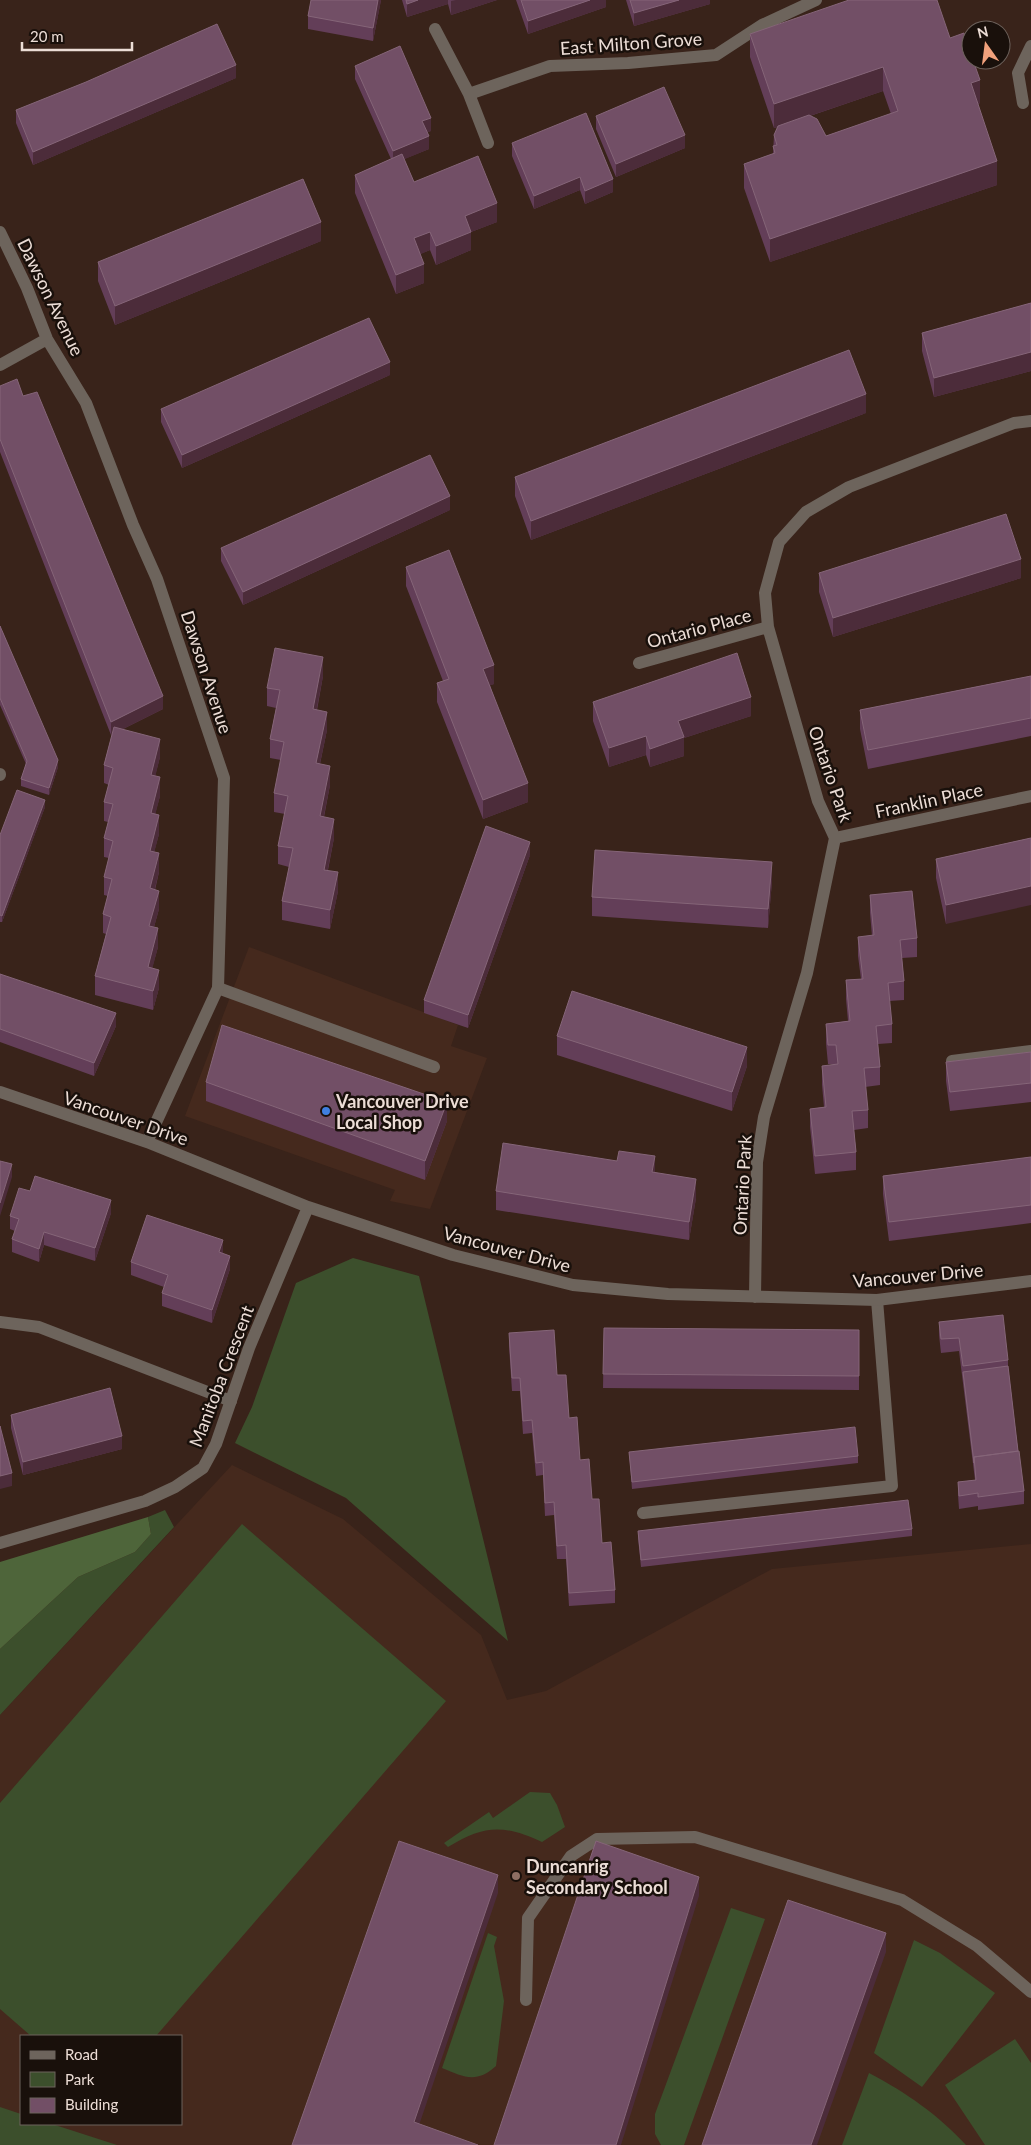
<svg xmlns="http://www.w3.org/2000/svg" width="1031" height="2145" font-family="Lato,sans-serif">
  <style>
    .built { fill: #45291d; fill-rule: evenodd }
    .green { fill: #3c4f2c }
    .forest { fill: #4e653a }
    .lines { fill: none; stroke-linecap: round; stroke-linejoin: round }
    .service { stroke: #6d645c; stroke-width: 12 }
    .minor { stroke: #6d645c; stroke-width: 12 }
    .wall { fill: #633e58; fill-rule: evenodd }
    .shaded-wall { fill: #4c2c3a }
    .building { fill: #724f66; stroke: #856578 }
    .shop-dot { fill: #3f7fe0; stroke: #19100b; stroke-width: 2 }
    .education-dot { fill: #8d6e63; stroke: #19100b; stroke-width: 2 }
    .labels { text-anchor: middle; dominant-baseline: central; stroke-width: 5; stroke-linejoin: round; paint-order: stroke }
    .street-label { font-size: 18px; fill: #ecddd6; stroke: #19100b }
    .poi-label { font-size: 18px; font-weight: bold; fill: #ecddd6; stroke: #19100b; text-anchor: start }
  </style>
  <rect width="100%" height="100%" fill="#39231a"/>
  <path class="built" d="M 249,947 L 458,1025 L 451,1046 L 487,1058 L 430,1209 L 390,1201 L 395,1190 L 185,1116 Z
    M 232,1465 L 343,1519 L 481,1635 L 507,1700 L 546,1691 L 772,1569 L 1031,1544 L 1031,2145 L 0,2145 L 0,1715 ZM 21,2036 L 181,2036 L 181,2124 L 21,2124 Z"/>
  <path class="green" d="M 353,1258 L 419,1276 L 508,1641 L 346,1498 L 235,1443 L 252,1407 L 296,1283 Z
    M 165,1510 L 174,1527 L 0,1715 L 0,1649 L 78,1577 L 135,1552 L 151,1534 L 148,1517 Z
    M 242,1524 L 446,1701 L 156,2036 L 31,2036 L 0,2009 L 0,1803 Z
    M 530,1792 L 550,1793 L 557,1805 L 565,1827 L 542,1842 C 503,1824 484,1825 448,1847 L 444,1843 L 489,1812 L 493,1818 Z
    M 731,1908 L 765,1919 L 684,2145 L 661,2145 L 655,2134 L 655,2114 Z
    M 488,1933 L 497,1937 L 494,1946 L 504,2001 L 496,2066 C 476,2084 464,2077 442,2068 Z
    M 914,1940 L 940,1953 L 995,1993 L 922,2087 L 874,2053 Z
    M 1015,2039 L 1031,2063 L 1031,2145 L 985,2145 L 945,2085 Z
    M 869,2073 C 907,2093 937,2114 966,2145 L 842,2145 Z
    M 0,2107 L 21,2114 L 21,2124 L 52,2124 L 117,2145 L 0,2145 Z"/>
  <path class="forest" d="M 148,1517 L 151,1534 L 135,1552 L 78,1577 L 0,1649 L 0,1562 Z"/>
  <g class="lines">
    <path class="service" d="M 1023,103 L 1018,73 L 1031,46
      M 0,774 L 0,775
      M 218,988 L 434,1067
      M 952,1061 L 1031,1051
      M 0,1322 L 39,1327 L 231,1401
      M 643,1513 L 892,1486 L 877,1300
      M 526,2000 L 528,1918 L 571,1856 L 597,1839 L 695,1837 L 902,1900 L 977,1946 L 1031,1992"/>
    <path class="minor" d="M 435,29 L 469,94 L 488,143
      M 469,94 L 550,66 L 628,63 L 716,55 L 762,25 L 816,0
      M 0,232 L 27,288 L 47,339 L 86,403 L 133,525 L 157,579 L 224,778 L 218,988 L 147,1142
      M 0,365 L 47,339
      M 639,663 L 768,627
      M 835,838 L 1031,796
      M 0,1092 L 147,1142 L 308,1207 L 453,1255 L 573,1285 L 668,1294 L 877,1300 L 1031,1281
      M 755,1297 L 757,1162 L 764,1117 L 807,973 L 835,838 L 818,801 L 768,627 L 765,593 L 779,542 L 806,512 L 849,487 L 1014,423 L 1031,421
      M 0,1543 L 145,1501 L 175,1487 L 203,1468 L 216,1444 L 249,1348 L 308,1207"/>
  </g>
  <path class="wall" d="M 311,0 L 381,0 L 373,41 L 308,29 L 308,16 Z
    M 402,0 L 497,0 L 451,15 L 448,4 L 407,17 Z
    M 516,0 L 606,0 L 606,7 L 528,34 Z
    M 626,0 L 710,0 L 710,4 L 634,26 Z
    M 750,34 L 950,38 L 980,103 L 978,104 L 997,185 L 770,262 L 744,188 L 744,164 L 773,154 L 774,135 L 778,127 L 774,128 L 750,57 ZM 883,91 L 891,114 L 826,136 L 810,116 Z
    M 355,66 L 431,131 L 427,132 L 429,149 L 404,159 L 414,182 L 497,222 L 471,232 L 471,250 L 436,265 L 430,250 L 420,254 L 424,283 L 396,294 L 355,193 L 355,175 L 391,159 L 355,79 Z
    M 236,78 L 33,165 L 16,123 L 16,110 Z
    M 596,116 L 685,148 L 616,177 L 596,129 Z
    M 512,143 L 613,192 L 585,204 L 580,190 L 534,209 L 512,156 Z
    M 321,241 L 115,325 L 98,281 L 98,262 Z
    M 1031,303 L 1031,371 L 934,397 L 922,351 L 922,333 Z
    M 390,375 L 182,468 L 161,422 L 161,409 Z
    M 0,386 L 23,396 L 163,709 L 123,729 L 160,757 L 155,776 L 160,796 L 155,814 L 159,834 L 154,852 L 159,872 L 155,890 L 159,909 L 154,927 L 158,947 L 152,968 L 159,988 L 153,1010 L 95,995 L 95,976 L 106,934 L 103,933 L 103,914 L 108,896 L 104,895 L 104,877 L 109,858 L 104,857 L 104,838 L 108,822 L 104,821 L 104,802 L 109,785 L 104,783 L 104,765 L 112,734 L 111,735 L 0,452 Z
    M 866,413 L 531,540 L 515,496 L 515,477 Z
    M 450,510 L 243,605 L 221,561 L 221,548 Z
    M 406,567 L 494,684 L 490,685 L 528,802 L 483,819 L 437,702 L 437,683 L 443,681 L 406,586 Z
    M 819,573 L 1021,578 L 833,637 L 819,592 Z
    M 0,626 L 58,767 L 49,795 L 21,786 L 21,779 L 26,764 L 0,705 Z
    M 323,676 L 317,710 L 327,730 L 320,764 L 330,785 L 324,817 L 334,838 L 328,870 L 338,891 L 330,929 L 282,920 L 282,901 L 289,867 L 278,864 L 278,846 L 285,814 L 274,812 L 274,793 L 281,760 L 270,758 L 270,739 L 276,708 L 267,706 L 267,688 Z
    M 1031,676 L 1031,736 L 868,769 L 860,729 L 860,710 Z
    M 593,702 L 751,716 L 684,738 L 684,756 L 650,767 L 646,755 L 609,767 L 593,721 Z
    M 45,807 L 2,922 L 0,922 L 0,835 Z
    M 1031,838 L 946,924 L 936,878 L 936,859 Z
    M 530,855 L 468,1028 L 424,1013 L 424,1000 Z
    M 772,881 L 768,928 L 592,916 L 592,897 Z
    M 870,895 L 917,938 L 917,957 L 902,958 L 904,981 L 904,1000 L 889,1001 L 892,1024 L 892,1043 L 878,1044 L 880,1067 L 880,1085 L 865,1087 L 868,1110 L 868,1128 L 854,1130 L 856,1152 L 856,1170 L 815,1174 L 810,1127 L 810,1109 L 824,1107 L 822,1085 L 822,1066 L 836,1064 L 828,1064 L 826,1043 L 826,1024 L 848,1021 L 846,999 L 846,980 L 861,979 L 858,956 L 858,937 L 872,936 L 870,913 Z
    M 0,974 L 116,1026 L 94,1076 L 0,1042 Z
    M 557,1036 L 747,1066 L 732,1111 L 557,1055 Z
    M 1031,1052 L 1031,1102 L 950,1111 L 946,1081 L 946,1062 Z
    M 206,1082 L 447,1121 L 425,1180 L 206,1101 Z
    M 1031,1157 L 1031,1223 L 889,1241 L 883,1194 L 883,1176 Z
    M 655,1172 L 696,1198 L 689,1240 L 496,1210 L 496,1191 Z
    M 30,1191 L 111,1213 L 95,1261 L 44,1245 L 39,1262 L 12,1252 L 12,1239 L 15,1231 L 10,1229 L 10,1216 Z
    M 223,1254 L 230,1269 L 212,1323 L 162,1306 L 162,1293 L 164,1287 L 131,1275 L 131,1262 Z
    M 939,1322 L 1008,1360 L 1008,1366 L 1018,1451 L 1024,1491 L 1024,1504 L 978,1510 L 978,1506 L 959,1509 L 958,1495 L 958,1482 L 975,1480 L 959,1351 L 941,1353 L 939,1335 Z
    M 604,1328 L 859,1330 L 859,1390 L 603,1388 Z
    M 509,1333 L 557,1375 L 580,1460 L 592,1499 L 602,1543 L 615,1590 L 615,1603 L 569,1606 L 566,1559 L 557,1559 L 554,1515 L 545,1516 L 543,1475 L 536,1476 L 532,1433 L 523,1434 L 520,1391 L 512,1391 L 509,1346 Z
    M 11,1415 L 122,1449 L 23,1475 L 11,1428 Z
    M 629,1452 L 858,1456 L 858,1463 L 632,1489 Z
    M 912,1529 L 912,1536 L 641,1567 L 638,1538 L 638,1531 Z"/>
  <path class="shaded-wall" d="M 378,0 L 381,0 L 373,41 L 373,28 Z
    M 418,0 L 448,0 L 448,4 L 407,17 L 407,4 Z
    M 456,0 L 497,0 L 451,15 L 451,1 Z
    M 590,0 L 606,0 L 606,7 L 528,34 L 528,21 Z
    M 679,0 L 710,0 L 710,4 L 634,26 L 634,13 Z
    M 236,65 L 236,78 L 33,165 L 33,152 Z
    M 883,67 L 883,91 L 774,128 L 774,104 Z
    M 980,80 L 980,103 L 971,106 L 971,83 Z
    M 431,118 L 431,131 L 422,134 L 422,121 Z
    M 685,135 L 685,148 L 616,177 L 616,164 Z
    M 429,136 L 429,149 L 393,164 L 393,151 Z
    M 997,161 L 997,185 L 770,262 L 770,239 Z
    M 580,177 L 580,190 L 534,209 L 534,196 Z
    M 613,179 L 613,192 L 585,204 L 585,191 Z
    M 497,203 L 497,222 L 471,232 L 471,250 L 436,265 L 436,246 L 465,216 Z
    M 321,222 L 321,241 L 115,325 L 115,306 Z
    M 430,232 L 430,250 L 414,257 L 414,238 Z
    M 424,264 L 424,283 L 396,294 L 396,275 Z
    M 1031,352 L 1031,371 L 934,397 L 934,378 Z
    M 390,362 L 390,375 L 182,468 L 182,455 Z
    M 866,394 L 866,413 L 531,540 L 531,521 Z
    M 450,496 L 450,510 L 243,605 L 243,592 Z
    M 1021,559 L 1021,578 L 833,637 L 833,618 Z
    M 323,657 L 323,676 L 313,728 L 313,709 Z
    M 494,665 L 494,684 L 483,688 L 483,669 Z
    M 163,696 L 163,709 L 111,735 L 111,722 Z
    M 751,697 L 751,716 L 684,738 L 684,756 L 650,767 L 650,749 L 678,721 Z
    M 327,712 L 327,730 L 316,782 L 316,763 Z
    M 646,736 L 646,755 L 609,767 L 609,748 Z
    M 160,739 L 160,757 L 151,794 L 151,775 Z
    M 58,760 L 58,767 L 49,795 L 49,788 Z
    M 330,766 L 330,785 L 320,835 L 320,816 Z
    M 160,777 L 160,796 L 151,832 L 151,813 Z
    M 528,783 L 528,802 L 483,819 L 483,800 Z
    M 45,800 L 45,807 L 2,922 L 2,916 Z
    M 159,815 L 159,834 L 150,869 L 150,851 Z
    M 334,819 L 334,838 L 324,888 L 324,870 Z
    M 530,842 L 530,855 L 468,1028 L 468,1015 Z
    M 159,853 L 159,872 L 150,907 L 150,888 Z
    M 772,862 L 772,881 L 768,928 L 768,909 Z
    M 338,872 L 338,891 L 330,929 L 330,910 Z
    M 1031,886 L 1031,905 L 946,924 L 946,905 Z
    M 159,891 L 159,909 L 149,945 L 149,926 Z
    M 158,928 L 158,947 L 148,985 L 148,967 Z
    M 159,970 L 159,988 L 153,1010 L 153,991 Z
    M 116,1013 L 116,1026 L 94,1076 L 94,1063 Z
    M 747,1047 L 747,1066 L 732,1111 L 732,1092 Z
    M 447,1102 L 447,1121 L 425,1180 L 425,1161 Z
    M 655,1156 L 655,1175 L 652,1172 Z
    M 12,1164 L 12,1177 L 0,1216 L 0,1203 Z
    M 696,1179 L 696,1198 L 689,1240 L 689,1222 Z
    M 111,1200 L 111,1213 L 95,1261 L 95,1248 Z
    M 44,1232 L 44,1245 L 39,1262 L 39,1249 Z
    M 223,1240 L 223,1253 L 219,1265 L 219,1252 Z
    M 230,1256 L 230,1269 L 212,1323 L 212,1310 Z
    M 122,1436 L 122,1449 L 23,1475 L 23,1462 Z
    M 12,1473 L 12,1486 L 0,1489 L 0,1476 Z
    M 498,1875 L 498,1893 L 414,2140 L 414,2122 Z
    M 699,1877 L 699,1896 L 621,2145 L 616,2145 Z
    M 886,1933 L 886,1952 L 817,2145 L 811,2145 Z"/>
  <path class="building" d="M 311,0 L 378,0 L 373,28 L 308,16 Z
    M 406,0 L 418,0 L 407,4 Z
    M 521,0 L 590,0 L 528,21 Z
    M 630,0 L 679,0 L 634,13 Z
    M 849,0 L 937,0 L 950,38 L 964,33 L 971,54 L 971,60 L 973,60 L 980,80 L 971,83 L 997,161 L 770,239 L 744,164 L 775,153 L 773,146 L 777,145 L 774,135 L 778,126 L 809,115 L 817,119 L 826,136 L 898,111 L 883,67 L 774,104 L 750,34 Z
    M 217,24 L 236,65 L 33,152 L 16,110 L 86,82 Z
    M 400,46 L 431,118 L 422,121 L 429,136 L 393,151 L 355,66 Z
    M 664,87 L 685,135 L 616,164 L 596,116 Z
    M 586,113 L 613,179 L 585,191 L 580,177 L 534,196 L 512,143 Z
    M 402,154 L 414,182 L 478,156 L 497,203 L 465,216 L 471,232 L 436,246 L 430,232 L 414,238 L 424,264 L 396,275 L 355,175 Z
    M 303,179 L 321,222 L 115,306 L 98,262 Z
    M 1031,303 L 1031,352 L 934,378 L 922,333 Z
    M 369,318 L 390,362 L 182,455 L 161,409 Z
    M 849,350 L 866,394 L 531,521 L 515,477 Z
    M 17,379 L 23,396 L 37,392 L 163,696 L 111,722 L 0,439 L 0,386 Z
    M 430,455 L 450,496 L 243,592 L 221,548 Z
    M 1006,514 L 1021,559 L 833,618 L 819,573 Z
    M 449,550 L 494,665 L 483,669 L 528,783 L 483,800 L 437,683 L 449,679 L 406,567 Z
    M 0,626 L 58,760 L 49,788 L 21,779 L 27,761 L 0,698 Z
    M 275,648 L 323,657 L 313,709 L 327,712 L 316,763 L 330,766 L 320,816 L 334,819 L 324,870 L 338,872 L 330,910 L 282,901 L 293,848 L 278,846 L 288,796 L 274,793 L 284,742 L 270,739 L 280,690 L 267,688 Z
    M 737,653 L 751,697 L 678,721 L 684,737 L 650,749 L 646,736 L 609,748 L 593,702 Z
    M 1031,676 L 1031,718 L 868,750 L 860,710 Z
    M 114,727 L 160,739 L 151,775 L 160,777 L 151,813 L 159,815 L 150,851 L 159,853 L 150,888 L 159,891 L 149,926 L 158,928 L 148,967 L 159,970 L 153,991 L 95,976 L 111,917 L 103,914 L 112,879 L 104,877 L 113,841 L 104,838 L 113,804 L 104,802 L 113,768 L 104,765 Z
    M 17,790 L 45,800 L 2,916 L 0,915 L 0,835 Z
    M 486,826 L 530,842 L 468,1015 L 424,1000 Z
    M 1031,838 L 1031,886 L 946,905 L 936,859 Z
    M 595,850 L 772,862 L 768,909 L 592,897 Z
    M 912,891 L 917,938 L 900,940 L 904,981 L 888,983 L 892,1024 L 876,1026 L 880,1067 L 864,1068 L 868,1110 L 852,1111 L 856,1152 L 815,1156 L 810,1109 L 826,1107 L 822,1066 L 838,1064 L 836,1045 L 828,1045 L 826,1024 L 850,1021 L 846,980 L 863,979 L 858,937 L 874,935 L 870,895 Z
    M 0,974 L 116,1013 L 94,1063 L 0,1029 Z
    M 572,991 L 747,1047 L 732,1092 L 557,1036 Z
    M 222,1025 L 447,1102 L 425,1161 L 206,1082 Z
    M 1031,1052 L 1031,1083 L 950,1092 L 946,1062 Z
    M 503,1143 L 617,1161 L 619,1151 L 655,1156 L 652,1172 L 696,1179 L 689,1222 L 496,1191 Z
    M 1031,1157 L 1031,1205 L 889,1222 L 883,1176 Z
    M 0,1161 L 12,1164 L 0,1203 Z
    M 35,1176 L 111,1200 L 95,1248 L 44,1232 L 39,1249 L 12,1239 L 19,1219 L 10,1216 L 19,1188 L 30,1191 Z
    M 147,1215 L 223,1240 L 219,1252 L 230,1256 L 212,1310 L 162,1293 L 168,1275 L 131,1262 Z
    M 1003,1315 L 1008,1360 L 963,1366 L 959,1338 L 941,1339 L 939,1322 Z
    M 604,1328 L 859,1330 L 859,1376 L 603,1374 Z
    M 554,1330 L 557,1375 L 566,1375 L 569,1418 L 577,1417 L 580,1460 L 589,1459 L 592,1499 L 599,1499 L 602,1543 L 611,1542 L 615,1590 L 569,1593 L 566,1545 L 557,1546 L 554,1502 L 545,1503 L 543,1462 L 536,1463 L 532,1420 L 523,1421 L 520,1378 L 512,1378 L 509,1333 Z
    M 1008,1366 L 1018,1451 L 974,1457 L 974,1463 L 963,1372 Z
    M 110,1388 L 122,1436 L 23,1462 L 11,1415 Z
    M 0,1426 L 12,1473 L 0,1476 Z
    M 855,1427 L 858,1456 L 632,1482 L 629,1452 Z
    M 1019,1451 L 1024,1491 L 978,1497 L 978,1493 L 959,1496 L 958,1482 L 976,1480 L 974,1457 Z
    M 908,1500 L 912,1529 L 641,1560 L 638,1531 Z
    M 399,1841 L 498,1875 L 414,2122 L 478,2145 L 292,2145 Z
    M 596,1841 L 699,1877 L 616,2145 L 494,2145 Z
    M 788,1900 L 886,1933 L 811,2145 L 702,2145 Z"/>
  <circle class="shop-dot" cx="326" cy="1111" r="5"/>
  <circle class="education-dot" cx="516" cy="1876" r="5"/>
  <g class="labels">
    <g class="street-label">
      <text transform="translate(631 43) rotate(-4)">East Milton Grove</text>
      <text transform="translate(51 297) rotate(64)">Dawson Avenue</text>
      <text transform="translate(699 628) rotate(-15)">Ontario Place</text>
      <text transform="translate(207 672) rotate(72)">Dawson Avenue</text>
      <text transform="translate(831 774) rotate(71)">Ontario Park</text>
      <text transform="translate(929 800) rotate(-12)">Franklin Place</text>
      <text transform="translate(126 1118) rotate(19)">Vancouver Drive</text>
      <text transform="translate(742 1185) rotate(-87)">Ontario Park</text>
      <text transform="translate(507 1249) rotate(15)">Vancouver Drive</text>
      <text transform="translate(918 1275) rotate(-5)">Vancouver Drive</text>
      <text transform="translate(221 1376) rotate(-69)">Manitoba Crescent</text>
    </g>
    <g class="poi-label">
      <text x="336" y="1101">Vancouver Drive<tspan x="336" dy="21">Local Shop</tspan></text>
      <text x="526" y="1866">Duncanrig<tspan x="526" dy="21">Secondary School</tspan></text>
    </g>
  </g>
  <rect x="20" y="2035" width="162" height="90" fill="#19100b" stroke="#6d625c"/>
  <rect x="30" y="2051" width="25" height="8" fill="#6d645c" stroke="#6d625c"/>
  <text x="65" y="2060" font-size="15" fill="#ecddd6">Road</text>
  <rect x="30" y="2072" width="25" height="15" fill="#3c4f2c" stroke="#6d625c"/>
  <text x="65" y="2085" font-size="15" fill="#ecddd6">Park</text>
  <rect x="30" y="2098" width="25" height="15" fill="#724f66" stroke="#6d625c"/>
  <text x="65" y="2110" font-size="15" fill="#ecddd6">Building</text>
  <g transform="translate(986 45) rotate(346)"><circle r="24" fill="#19100b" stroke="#6d625c"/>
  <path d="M0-4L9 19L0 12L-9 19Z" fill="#f1a17c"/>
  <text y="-8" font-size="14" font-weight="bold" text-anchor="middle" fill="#ecddd6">N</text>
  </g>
  <path d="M22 42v8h110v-8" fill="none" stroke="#ecddd6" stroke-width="2.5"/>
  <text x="30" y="42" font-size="15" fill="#ecddd6" stroke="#19100b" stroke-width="4" paint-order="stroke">20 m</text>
</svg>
